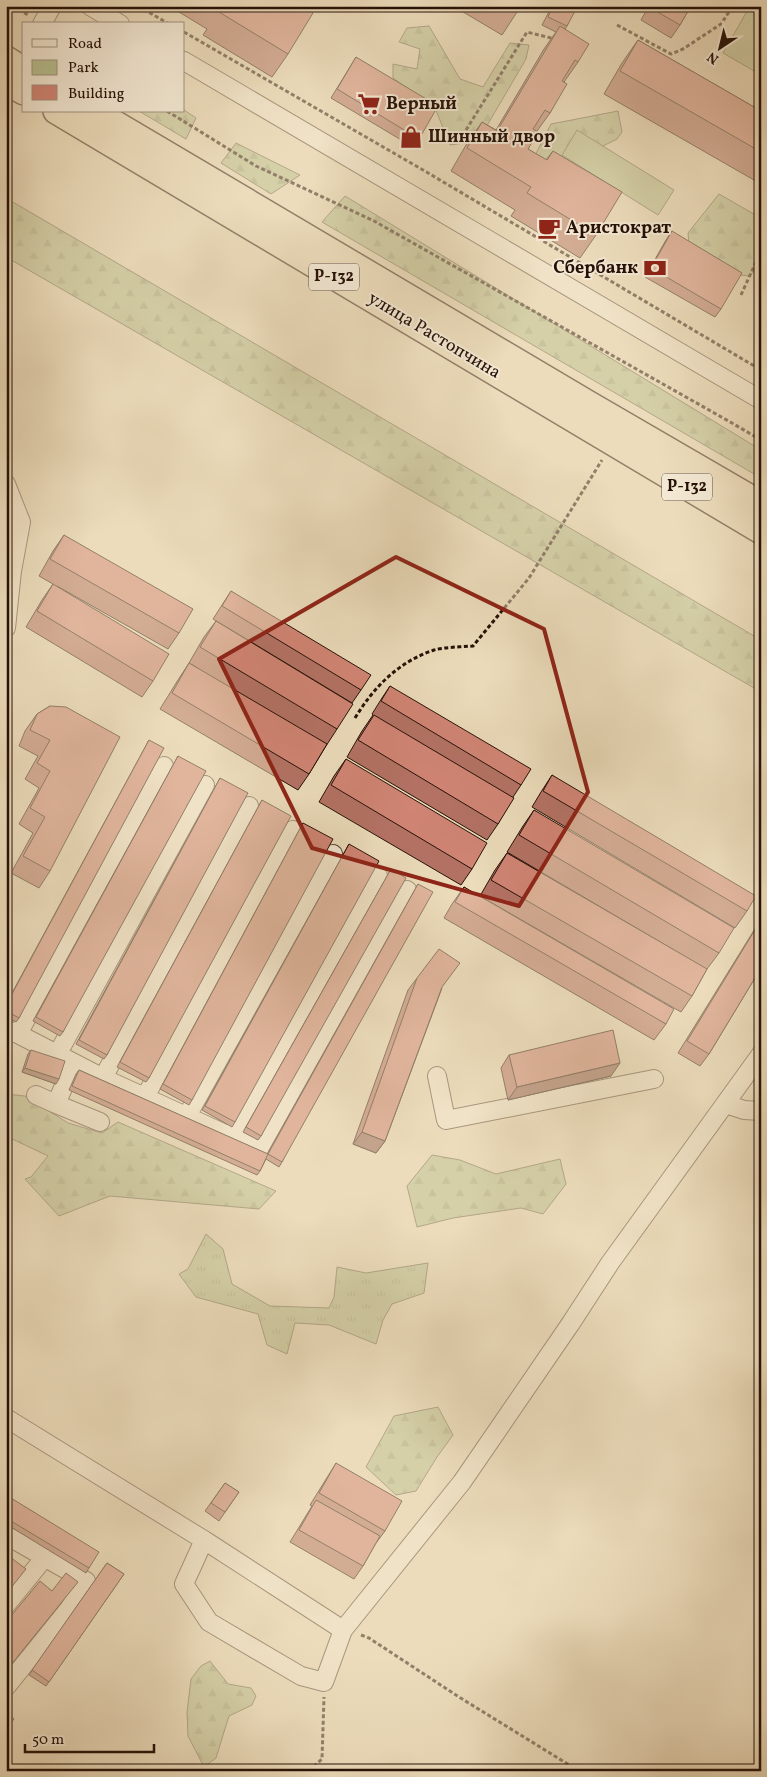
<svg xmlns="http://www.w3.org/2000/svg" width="767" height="1777" font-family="Vollkorn,serif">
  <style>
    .grass { fill: url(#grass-tufts); stroke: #6e684c }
    .forest { fill: url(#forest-firs); stroke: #6e684c }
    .green { fill: #b8c090; stroke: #6e684c }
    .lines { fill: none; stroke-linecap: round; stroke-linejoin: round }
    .minor-casing { stroke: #574334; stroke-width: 20 }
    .highway-casing { stroke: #251007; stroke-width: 28 }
    .path { stroke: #251007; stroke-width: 3; stroke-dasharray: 4 2.5; stroke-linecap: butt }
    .minor { stroke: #f3e8d3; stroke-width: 18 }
    .highway { stroke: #ecdcbb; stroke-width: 25 }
    .wall { fill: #b47265; stroke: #251007 }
    .shaded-wall { fill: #925d52; stroke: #251007 }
    .building { fill: #d18575; stroke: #251007 }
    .marked { fill: none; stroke: #8f2418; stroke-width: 4; stroke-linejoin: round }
    .labels { text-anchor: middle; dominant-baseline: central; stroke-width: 4; stroke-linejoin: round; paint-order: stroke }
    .shield { fill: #f3e8d3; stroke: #635144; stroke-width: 1 }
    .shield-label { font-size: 16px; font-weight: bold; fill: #251007 }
    .poi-label { font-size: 18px; font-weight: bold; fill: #251007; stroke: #f3e8d3; text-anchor: start }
    .street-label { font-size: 18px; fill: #251007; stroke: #f3e8d3 }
  </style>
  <defs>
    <pattern id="grass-tufts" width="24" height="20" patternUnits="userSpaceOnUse" patternTransform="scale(1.25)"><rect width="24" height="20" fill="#b8c090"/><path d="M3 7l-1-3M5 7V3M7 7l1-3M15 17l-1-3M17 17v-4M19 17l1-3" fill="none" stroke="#9ea47b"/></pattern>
    <pattern id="forest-firs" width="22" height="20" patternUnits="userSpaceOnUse" patternTransform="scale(1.25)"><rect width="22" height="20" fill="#b8c090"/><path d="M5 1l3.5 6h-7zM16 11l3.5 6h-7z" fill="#9ea47b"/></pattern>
  </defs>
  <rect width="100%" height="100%" fill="#ecdcbb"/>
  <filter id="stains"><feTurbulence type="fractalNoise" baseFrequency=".004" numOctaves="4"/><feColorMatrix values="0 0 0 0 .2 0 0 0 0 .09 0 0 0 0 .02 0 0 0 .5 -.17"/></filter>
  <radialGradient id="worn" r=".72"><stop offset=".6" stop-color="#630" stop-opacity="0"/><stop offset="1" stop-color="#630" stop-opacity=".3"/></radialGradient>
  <path class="grass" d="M 206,1234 L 223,1249 L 232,1284 L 270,1306 L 329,1308 L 334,1297 L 337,1267 L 366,1273 L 428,1263 L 424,1293 L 392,1304 L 383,1320 L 376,1344 L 329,1325 L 295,1323 L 287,1354 L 267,1345 L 258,1314 L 196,1297 L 179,1274 L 188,1269 Z"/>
  <path class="forest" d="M 429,26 L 460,79 L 483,87 L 510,43 L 529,45 L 526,59 L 478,141 L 450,145 L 435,108 L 393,78 L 393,64 L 417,69 L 420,49 L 399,42 L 407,28 Z
    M 184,110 L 196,118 L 186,139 L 139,111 L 184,111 Z
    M 618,111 L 622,132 L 617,139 L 585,155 L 593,183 L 530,165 L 551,124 Z
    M 236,143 L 300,175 L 271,194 L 221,163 Z
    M 719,194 L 759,217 L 761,224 L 761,266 L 749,276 L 740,275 L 689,245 L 688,233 Z
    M 345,196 L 761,450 L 761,478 L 322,222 Z
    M 6,198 L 761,640 L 761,692 L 6,257 Z
    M 6,1094 L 25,1096 L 68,1123 L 102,1133 L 118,1122 L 276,1191 L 259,1209 L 110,1196 L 59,1216 L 25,1179 L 31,1177 L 48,1156 L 6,1136 Z
    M 432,1155 L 460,1160 L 496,1174 L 560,1159 L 566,1184 L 543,1214 L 521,1208 L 453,1218 L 417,1227 L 407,1186 Z
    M 438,1407 L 453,1435 L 437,1457 L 416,1491 L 396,1495 L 366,1467 L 394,1416 Z
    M 210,1661 L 228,1684 L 251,1688 L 256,1696 L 252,1705 L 229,1716 L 216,1758 L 204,1767 L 188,1736 L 187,1712 L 191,1679 L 201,1666 Z"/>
  <path class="green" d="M 750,6 L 761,6 L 761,75 L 723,53 Z
    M 577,130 L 674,190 L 658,215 L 562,155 Z"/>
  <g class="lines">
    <defs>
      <path id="minor" d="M 90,6 L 120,24
        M 42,24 L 52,6
        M 184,61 L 761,400
        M 6,484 L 21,522 L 12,571 L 6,628
        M 6,1030 L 18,1034 L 103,1078 L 260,1150 L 407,890
        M 18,1034 L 164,766
        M 57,1055 L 205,785
        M 74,1063 L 56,1104 L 100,1122
        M 437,1076 L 446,1120 L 654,1079
        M 103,1078 L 249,806
        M 36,1095 L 56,1104
        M 145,1097 L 293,830
        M 726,1104 L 744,1110 L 761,1111
        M 187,1116 L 333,854
        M 231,1137 L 378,876
        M 6,1418 L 204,1540 L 343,1630
        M 6,1535 L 86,1581 L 69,1609 L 6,1687
        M 204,1540 L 184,1584 L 209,1622 L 301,1676 L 324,1682 L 343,1630 L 462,1482 L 571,1323 L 610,1263 L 761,1054
        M 6,1605 L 45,1557"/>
      <path id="highway" d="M 6,59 L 24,70
        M 6,82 L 24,92
        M 56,111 L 761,531
        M 94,111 L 589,404 L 761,504"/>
    </defs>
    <use href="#minor" class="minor-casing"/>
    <use href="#highway" class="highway-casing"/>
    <path class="path" d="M 13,6 L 28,15
      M 138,6 L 169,24
      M 617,25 L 671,54 L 683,49 L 721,24 L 733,6
      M 184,32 L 418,167 L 761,370
      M 167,111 L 256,166 L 374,221 L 732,423 L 761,440
      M 466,130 L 527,32 L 555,39
      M 741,295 L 761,251
      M 355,718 C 374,687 398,662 434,650 C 445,647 460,647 473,646 L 529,578 L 602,460
      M 756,906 L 761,898
      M 361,1635 L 369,1638 L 459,1697 L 579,1771
      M 309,1771 L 322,1759 L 324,1697"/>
    <use href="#minor" class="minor"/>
    <use href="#highway" class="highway"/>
  </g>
  <path class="wall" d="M 169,6 L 303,6 L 288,54 L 272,77 L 203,35 L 207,29 Z
    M 453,6 L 521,6 L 502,35 Z
    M 552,6 L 572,6 L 570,9 L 567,26 L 565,29 L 578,62 L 564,82 L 550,113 L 537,131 L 528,149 L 546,160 L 553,151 L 596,235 L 580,258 L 511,216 L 515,210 L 451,171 L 466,145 L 482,122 L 496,130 L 544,49 L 556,32 L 542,25 Z
    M 649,6 L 691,6 L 680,25 L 671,38 L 641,20 Z
    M 638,40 L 761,111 L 761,184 L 604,94 L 622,63 Z
    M 356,57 L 419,139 L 413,147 L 331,98 Z
    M 672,231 L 721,309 L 715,317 L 645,277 L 666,240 Z
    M 64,535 L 179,633 L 168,649 L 57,586 L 153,681 L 142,697 L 26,627 L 42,600 L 53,584 L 39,576 L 53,551 Z
    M 231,591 L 361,690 L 352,703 L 213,619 Z
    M 216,621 L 337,729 L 326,746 L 309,774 L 298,790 L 160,709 L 178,680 L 189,663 L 199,669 L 189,663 L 204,637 Z
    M 390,686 L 521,785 L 513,797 L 498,824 L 487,840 L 347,757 L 362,731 L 373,715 L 372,714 L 382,698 Z
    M 50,706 L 50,871 L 39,888 L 11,873 L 33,833 L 19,824 L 39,788 L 25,779 L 38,756 L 19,746 L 25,731 L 37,714 Z
    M 149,740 L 19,1018 L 16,1022 L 6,1016 L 6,1004 Z
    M 178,756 L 63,1032 L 60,1036 L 33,1021 Z
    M 346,759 L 472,869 L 461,885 L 319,802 L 334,776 Z
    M 552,775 L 747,911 L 735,928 L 532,807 L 541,792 Z
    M 220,778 L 107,1055 L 104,1059 L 76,1044 Z
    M 262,800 L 149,1078 L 146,1082 L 117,1067 Z
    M 534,810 L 719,953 L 707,969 L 692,996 L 681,1012 L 480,896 L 495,870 L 507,853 L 684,956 L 507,852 L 523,826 Z
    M 303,823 L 192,1100 L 189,1105 L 160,1089 Z
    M 349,844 L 235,1122 L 232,1127 L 202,1110 Z
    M 391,869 L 261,1136 L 258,1140 L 243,1132 Z
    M 418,884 L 282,1162 L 279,1167 L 266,1159 L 260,1171 L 257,1175 L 69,1090 L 76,1074 L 79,1070 L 267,1154 Z
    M 464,887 L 666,1024 L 654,1040 L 444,918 L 452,904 Z
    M 761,919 L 761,968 L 709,1054 L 700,1066 L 678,1053 Z
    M 417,978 L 442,988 L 385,1141 L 376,1153 L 353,1144 L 408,990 Z
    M 31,1050 L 56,1084 L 22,1072 L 28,1054 Z
    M 509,1055 L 611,1076 L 508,1100 L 501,1068 Z
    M 336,1463 L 385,1531 L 376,1543 L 363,1566 L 354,1579 L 290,1542 L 312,1506 L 310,1505 L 328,1476 Z
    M 225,1483 L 239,1492 L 219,1521 L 205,1511 Z
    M 6,1495 L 89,1568 L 86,1573 L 6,1524 Z
    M 107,1563 L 124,1574 L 46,1686 L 29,1675 Z"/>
  <path class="shaded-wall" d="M 620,1063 L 611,1076 L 508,1100 L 517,1087 Z
    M 25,1068 L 59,1079 L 56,1084 L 22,1072 Z
    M 362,1132 L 385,1141 L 376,1153 L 353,1144 Z"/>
  <path class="building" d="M 223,6 L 303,6 L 313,13 L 288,54 L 219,12 Z
    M 508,6 L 521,6 L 518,12 Z
    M 553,6 L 565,6 L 575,11 L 567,26 L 548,17 Z
    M 650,6 L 691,6 L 680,25 L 649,7 Z
    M 560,26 L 589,44 L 578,62 L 575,60 L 562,81 L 567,84 L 550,113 L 545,110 L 533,129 L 538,132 L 528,149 L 547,160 L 553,151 L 622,192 L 596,235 L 527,193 L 531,187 L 467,148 L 482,122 L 497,131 Z
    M 638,40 L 761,111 L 761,152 L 620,71 Z
    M 356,57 L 438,106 L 419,139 L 337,89 Z
    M 672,231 L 742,273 L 721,309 L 651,268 Z
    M 64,535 L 193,609 L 179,633 L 50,559 Z
    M 53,584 L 169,654 L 153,681 L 37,611 Z
    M 231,591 L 371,675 L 361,690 L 222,606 Z
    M 216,621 L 353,704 L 337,729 L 200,647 Z
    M 189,663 L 327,744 L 309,774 L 172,693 Z
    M 390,686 L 531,769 L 521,785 L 381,701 Z
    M 50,706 L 66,707 L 120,737 L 50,871 L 23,856 L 45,817 L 30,808 L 50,771 L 37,763 L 50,740 L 30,730 L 37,714 Z
    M 374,715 L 514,798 L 498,824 L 358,740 Z
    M 149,740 L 164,748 L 19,1018 L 6,1011 L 6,1005 Z
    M 178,756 L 206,771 L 63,1032 L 36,1017 Z
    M 346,759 L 487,843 L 472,869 L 331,785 Z
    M 552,775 L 756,896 L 747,911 L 543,791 Z
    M 220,778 L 248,793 L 107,1055 L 79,1040 Z
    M 262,800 L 291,816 L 149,1078 L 120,1062 Z
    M 534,810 L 734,928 L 719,953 L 519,835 Z
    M 303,823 L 333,839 L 192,1100 L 163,1084 Z
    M 349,844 L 379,861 L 235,1122 L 205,1106 Z
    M 507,853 L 707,969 L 692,996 L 491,880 Z
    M 391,869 L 406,878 L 261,1136 L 246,1127 Z
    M 418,884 L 433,892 L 282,1162 L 268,1154 Z
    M 464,887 L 674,1009 L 666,1024 L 455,902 Z
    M 761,920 L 761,968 L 709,1054 L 687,1041 Z
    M 439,949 L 460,963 L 442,987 L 385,1141 L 362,1132 L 417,978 Z
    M 613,1030 L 620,1063 L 517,1087 L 509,1055 Z
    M 31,1050 L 65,1061 L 59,1079 L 25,1068 Z
    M 79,1070 L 268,1154 L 260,1171 L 72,1086 Z
    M 336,1463 L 402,1501 L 385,1531 L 319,1493 Z
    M 225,1483 L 239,1492 L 225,1512 L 211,1503 Z
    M 6,1495 L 99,1552 L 89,1568 L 6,1518 Z
    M 316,1500 L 380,1536 L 363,1566 L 299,1530 Z
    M 6,1554 L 26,1569 L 6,1594 Z
    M 107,1563 L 124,1574 L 49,1682 L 32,1670 Z
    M 66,1573 L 78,1582 L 6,1671 L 6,1622 L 40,1581 L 52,1591 Z
    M 6,1713 L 14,1719 L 6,1729 Z"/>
  <path d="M0 0H767V1777H0ZM 396,557 L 544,629 L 588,792 L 519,906 L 312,848 L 219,659 Z" fill="#ecdcbb" fill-opacity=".55" fill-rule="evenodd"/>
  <path class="marked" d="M 396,557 L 544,629 L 588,792 L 519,906 L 312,848 L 219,659 Z"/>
  <defs>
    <symbol id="supermarket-bare" viewBox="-9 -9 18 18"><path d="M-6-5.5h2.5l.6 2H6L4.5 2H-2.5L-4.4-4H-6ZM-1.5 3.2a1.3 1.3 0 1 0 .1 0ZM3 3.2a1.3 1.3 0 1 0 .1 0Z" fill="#8f2418" stroke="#f3e8d3" stroke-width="2.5" paint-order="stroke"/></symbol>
    <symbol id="shop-bare" viewBox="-9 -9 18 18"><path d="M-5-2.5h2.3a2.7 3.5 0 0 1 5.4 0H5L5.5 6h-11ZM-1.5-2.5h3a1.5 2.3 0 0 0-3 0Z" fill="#8f2418" stroke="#f3e8d3" stroke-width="2.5" paint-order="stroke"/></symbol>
    <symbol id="cafe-bare" viewBox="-9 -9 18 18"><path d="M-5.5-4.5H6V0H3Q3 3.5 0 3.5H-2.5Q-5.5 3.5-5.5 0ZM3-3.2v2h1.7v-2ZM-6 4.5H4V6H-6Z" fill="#8f2418" stroke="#f3e8d3" stroke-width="2.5" paint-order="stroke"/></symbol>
    <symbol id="bank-bare" viewBox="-9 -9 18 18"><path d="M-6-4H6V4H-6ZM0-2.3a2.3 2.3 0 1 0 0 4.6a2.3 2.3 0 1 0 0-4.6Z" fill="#8f2418" stroke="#f3e8d3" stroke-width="2.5" paint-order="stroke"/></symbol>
  </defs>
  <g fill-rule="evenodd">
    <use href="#supermarket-bare" x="353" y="88" width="32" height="32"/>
    <use href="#shop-bare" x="395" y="121" width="32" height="32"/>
    <use href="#cafe-bare" x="533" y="212" width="32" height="32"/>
    <use href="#bank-bare" x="639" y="252" width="32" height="32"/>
  </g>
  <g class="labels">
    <g class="shield">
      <rect x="309" y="263.5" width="50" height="27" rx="4"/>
      <rect x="662" y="473.5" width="50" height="27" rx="4"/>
    </g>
    <g class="shield-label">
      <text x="334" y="277">Р-132</text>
      <text x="687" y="487">Р-132</text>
    </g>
    <g class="poi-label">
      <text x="386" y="104">Верный</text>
      <text x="428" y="137">Шинный двор</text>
      <text x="566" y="228">Аристократ</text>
      <text x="638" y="268" text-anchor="end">Сбербанк</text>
    </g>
    <g class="street-label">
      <text transform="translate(434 336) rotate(31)">улица Растопчина</text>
    </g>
  </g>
  <rect width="767" height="1777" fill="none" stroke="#ecdcbb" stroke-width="25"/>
  <rect x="8" y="8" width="752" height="1762" fill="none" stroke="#251007" stroke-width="2.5"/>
  <rect x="12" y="12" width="742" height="1752" fill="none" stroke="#251007"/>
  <rect x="22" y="22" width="162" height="90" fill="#f3e8d3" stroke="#a19281"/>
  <rect x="32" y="39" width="25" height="8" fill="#f3e8d3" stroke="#a19281"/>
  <text x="68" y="48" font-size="15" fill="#251007">Road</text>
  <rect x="32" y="60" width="25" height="15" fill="#b8c090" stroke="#a19281"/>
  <text x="68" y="72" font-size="15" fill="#251007">Park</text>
  <rect x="32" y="85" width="25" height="15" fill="#d18575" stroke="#a19281"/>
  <text x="68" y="98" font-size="15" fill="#251007">Building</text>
  <g transform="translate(720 48) rotate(215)" stroke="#f3e8d3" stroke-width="4" paint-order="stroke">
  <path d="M0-4L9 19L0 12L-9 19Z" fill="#251007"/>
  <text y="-8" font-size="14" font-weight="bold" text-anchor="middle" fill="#251007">N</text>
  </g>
  <path d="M25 1744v8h129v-8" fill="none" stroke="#251007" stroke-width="2.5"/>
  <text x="32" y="1744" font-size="15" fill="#251007" stroke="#f3e8d3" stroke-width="4" paint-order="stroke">50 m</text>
  <rect width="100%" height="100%" filter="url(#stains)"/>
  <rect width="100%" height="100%" fill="url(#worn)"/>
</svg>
